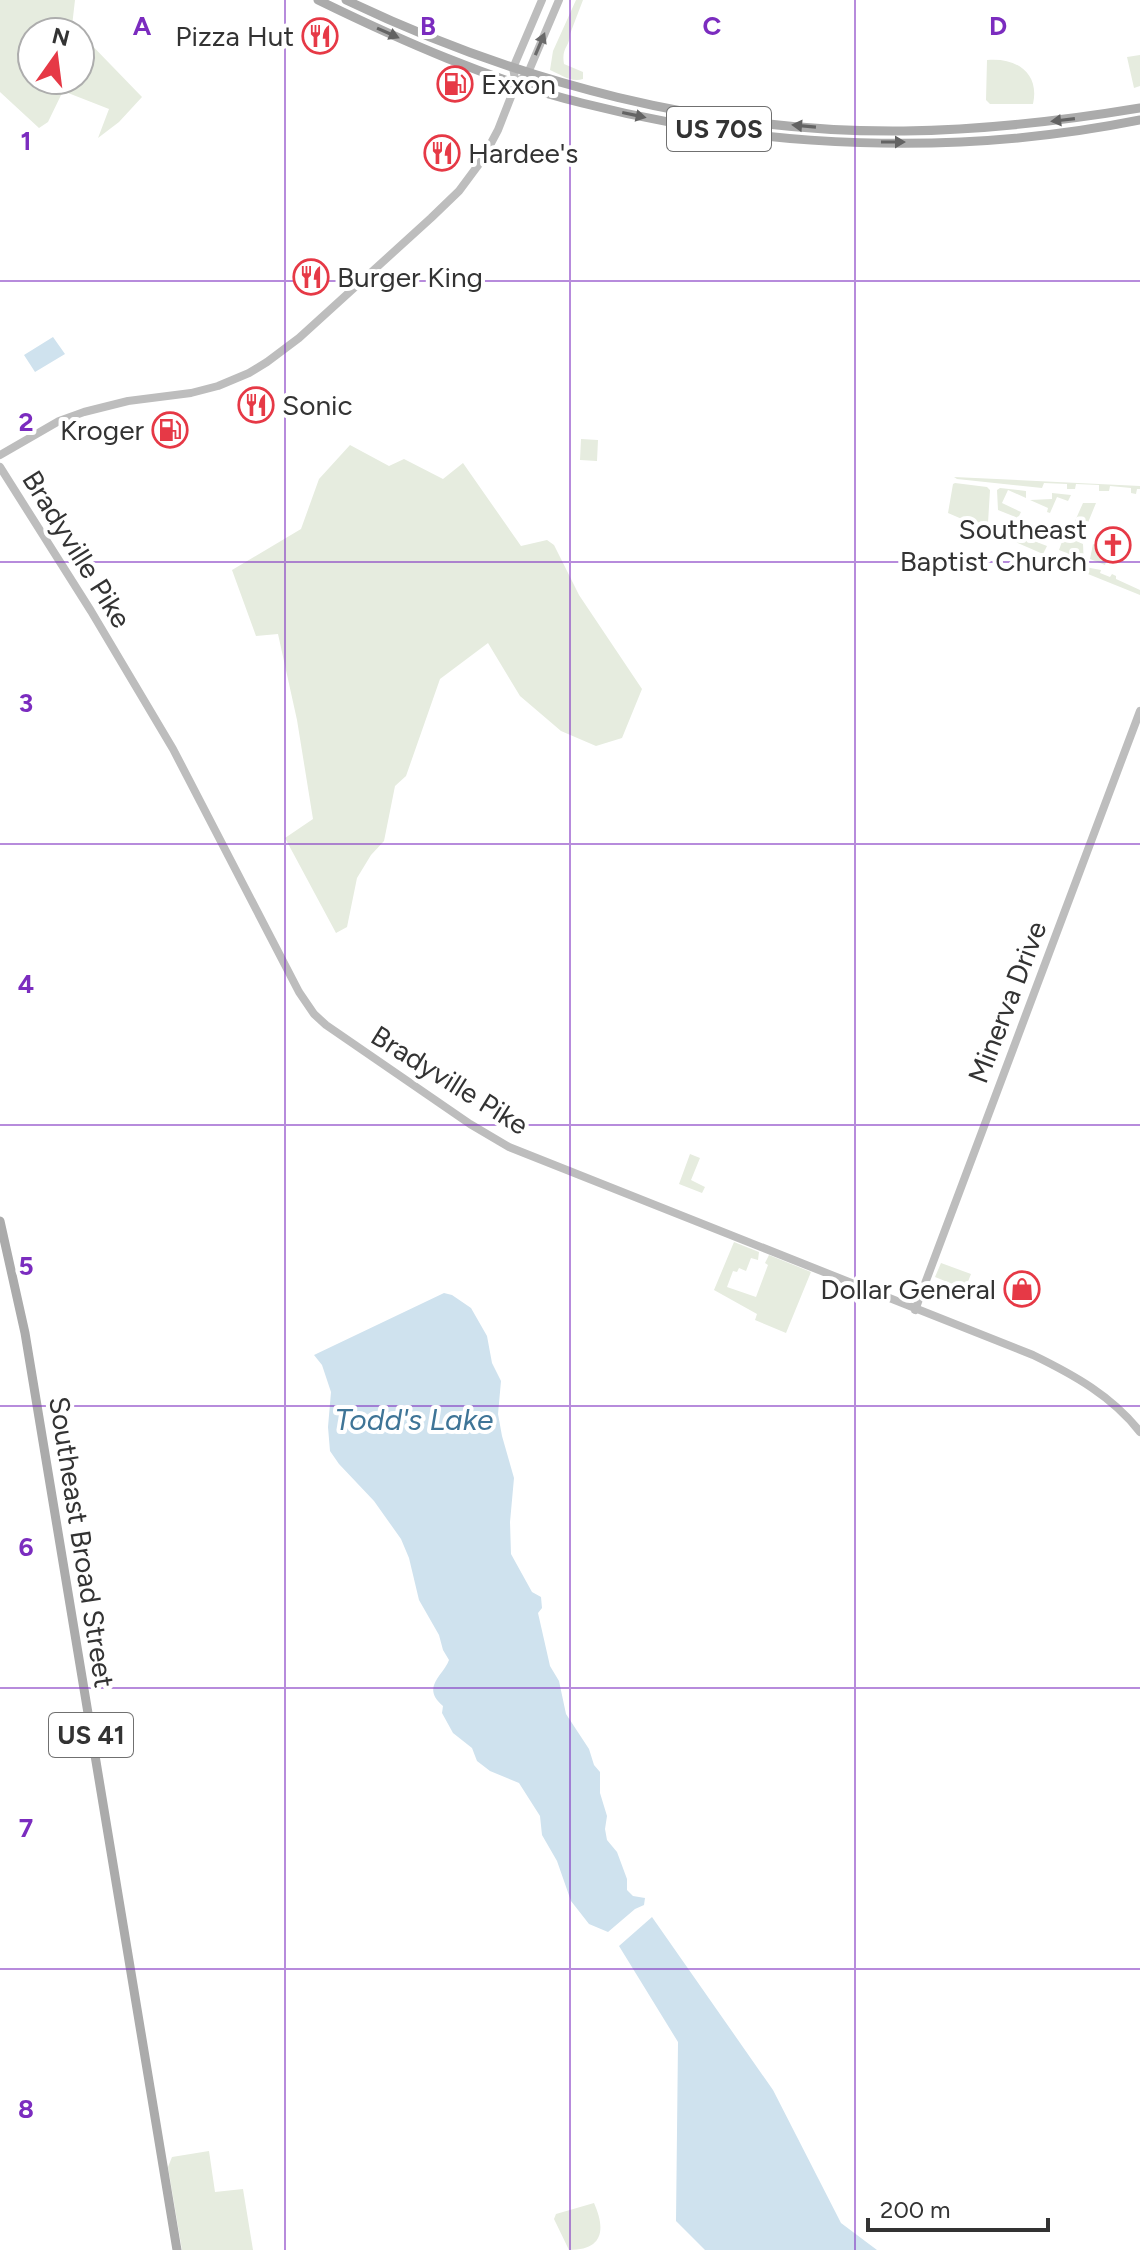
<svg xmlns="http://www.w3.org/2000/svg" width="1140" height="2250" font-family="Figtree,sans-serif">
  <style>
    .green { fill: #e6ecdf }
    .water { fill: #cfe2ee }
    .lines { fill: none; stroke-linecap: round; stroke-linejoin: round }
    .secondary { stroke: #bdbdbd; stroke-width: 8 }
    .primary { stroke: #ababab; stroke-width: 9 }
    .oneway { fill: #636363 }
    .oneway2 { fill: #6a6a6a }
    .grid { fill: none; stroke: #7b2cbf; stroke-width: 2; stroke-opacity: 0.55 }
    .labels { text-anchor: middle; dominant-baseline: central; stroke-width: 8; stroke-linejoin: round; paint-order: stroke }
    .shield { fill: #fff; stroke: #707070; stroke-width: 2 }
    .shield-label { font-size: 26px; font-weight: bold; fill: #333 }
    .poi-label { font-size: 28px; fill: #333; stroke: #fff; text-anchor: end }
    .street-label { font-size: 28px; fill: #333; stroke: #fff }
    .water-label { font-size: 30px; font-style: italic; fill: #3f7597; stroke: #fff }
    .grid-label { font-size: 26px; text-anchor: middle; font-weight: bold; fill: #7b2cbf; stroke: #fff; stroke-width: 8; stroke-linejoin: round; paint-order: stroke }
  </style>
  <rect width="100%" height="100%" fill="#fff"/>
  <path class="green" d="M 0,0 L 75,0 L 72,26 L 79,32 L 32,32 L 32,80 L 80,80 L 80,33 L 142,97 L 119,122 L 98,138 L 109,109 L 63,91 L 48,122 L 39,128 L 0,92 Z
    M 576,0 L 583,0 L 570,34 C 570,47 561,47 564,64 L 583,72 L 583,79 C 571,83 560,74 550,70 L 553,51 Z
    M 1140,55 L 1140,86 L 1134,88 L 1127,57 Z
    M 987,60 C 1016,57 1040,73 1033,104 L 990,104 L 986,100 Z
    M 581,439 L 598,440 L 597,461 L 580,460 Z
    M 350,445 L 389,466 L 404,459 L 443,479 L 463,463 L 521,546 L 547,540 L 554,545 L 579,595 L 642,689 L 622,738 L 596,746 L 561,731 L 520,696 L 488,643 L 440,679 L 406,776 L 395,786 L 384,841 L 371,855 L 357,878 L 347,927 L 336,933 L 285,838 L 313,819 L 297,720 L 278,634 L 256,636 L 232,570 L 301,529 L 319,479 Z
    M 954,477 L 1140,486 L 1140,489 L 1137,489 L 1136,494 L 1131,493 L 1131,488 L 1110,486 L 1109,491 L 1099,491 L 1099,485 L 1076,484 L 1075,489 L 1067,489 L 1067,484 L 1044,483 L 1042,488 L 957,479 Z
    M 955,483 L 987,487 L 990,490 L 988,523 L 1047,546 L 1043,554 L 948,513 L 953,484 Z
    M 1000,488 L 1026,491 L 1026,498 L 1008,490 L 1002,503 L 1021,512 L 1018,518 L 998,510 L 997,490 Z
    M 1052,493 L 1071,495 L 1068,501 L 1057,497 L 1050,513 L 1047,512 L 1048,508 L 1030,500 L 1052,499 Z
    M 1083,503 L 1096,503 L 1087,525 L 1075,521 Z
    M 1064,536 L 1083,544 L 1084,566 L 1065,559 L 1067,553 L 1059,550 Z
    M 1093,544 L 1110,551 L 1105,565 L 1090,559 Z
    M 1085,567 L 1101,570 L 1100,573 L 1110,577 L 1112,574 L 1116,576 L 1116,579 L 1140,590 L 1140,595 L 1083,572 Z
    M 690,1154 L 700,1158 L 691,1180 L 705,1187 L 702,1193 L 679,1184 Z
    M 734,1242 L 759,1252 L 758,1260 L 751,1258 L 746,1271 L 739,1268 L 737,1272 L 733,1271 L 727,1287 L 756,1297 L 768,1265 L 765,1263 L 769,1255 L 811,1272 L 786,1333 L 755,1320 L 757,1314 L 714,1290 Z
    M 941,1263 L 971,1274 L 965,1289 L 935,1277 Z
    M 209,2151 L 215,2192 L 243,2189 L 253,2250 L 182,2250 L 168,2167 L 172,2157 Z
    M 594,2203 C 606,2230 603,2250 569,2250 L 554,2219 L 556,2214 Z"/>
  <path class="water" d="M 53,337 L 65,354 L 35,372 L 24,355 Z
    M 444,1293 L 452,1295 L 471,1308 L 487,1336 L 492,1363 L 501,1381 L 498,1414 L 502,1436 L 514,1478 L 510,1522 L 511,1554 L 532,1592 L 541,1597 L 542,1608 L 538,1613 L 550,1666 L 559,1681 L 566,1714 L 589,1749 L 594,1765 L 600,1772 L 600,1793 L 607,1816 L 605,1829 L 607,1840 L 617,1852 L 627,1879 L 627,1890 L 633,1896 L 645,1898 L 644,1905 L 635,1909 L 608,1932 L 589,1924 L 571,1901 L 557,1861 L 542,1835 L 540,1816 L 519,1783 L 490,1771 L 477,1761 L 472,1748 L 453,1733 L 442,1713 L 443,1706 C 420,1687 444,1675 449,1660 L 443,1650 L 439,1635 L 419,1600 L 409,1558 L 401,1539 L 374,1501 L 339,1464 L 330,1451 L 328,1427 L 331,1392 L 322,1365 L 314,1355 Z
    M 652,1917 L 773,2090 L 841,2223 L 877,2250 L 705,2250 L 676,2221 L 678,2042 L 619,1946 Z"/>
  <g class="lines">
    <path class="secondary" d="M 516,84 L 513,68 L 542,0
      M 0,455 L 59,421 L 84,412 L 128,401 L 191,393 L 218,386 L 249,373 L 267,362 L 299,338 L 431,218 L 459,191 L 482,160 L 498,130 L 516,84 L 528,73 L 559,0
      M 0,467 L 91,611 L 173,749 L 299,992 L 314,1014 L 326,1025 L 470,1124 L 509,1147 L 1033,1355 C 1074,1375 1112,1396 1140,1432
      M 915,1310 L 1140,711"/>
    <path class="primary" d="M 318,0 C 402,41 490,80 582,103 C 762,149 957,157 1140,120
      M 346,0 C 519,83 711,133 904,131 C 984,130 1062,121 1140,108
      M 0,1221 L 25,1333 L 177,2250"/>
  </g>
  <defs><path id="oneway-solid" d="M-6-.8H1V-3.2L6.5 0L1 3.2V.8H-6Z" transform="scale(2)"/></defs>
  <g class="oneway">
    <use href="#oneway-solid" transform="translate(388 33) rotate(24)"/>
    <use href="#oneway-solid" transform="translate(634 115) rotate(12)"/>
    <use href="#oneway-solid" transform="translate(1063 120) rotate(173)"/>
    <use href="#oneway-solid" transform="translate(804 126) rotate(-175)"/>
    <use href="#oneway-solid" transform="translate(893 142)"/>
  </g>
  <use class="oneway2" href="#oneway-solid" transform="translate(540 44) rotate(-67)"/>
  <path class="grid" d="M 285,0 L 285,2250M 570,0 L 570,2250M 855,0 L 855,2250M 0,281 L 1140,281M 0,562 L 1140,562M 0,844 L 1140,844M 0,1125 L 1140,1125M 0,1406 L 1140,1406M 0,1688 L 1140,1688M 0,1969 L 1140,1969"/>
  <defs>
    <symbol id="restaurant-ring" viewBox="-11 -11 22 22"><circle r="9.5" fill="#fff" stroke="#e63946" stroke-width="1.5"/><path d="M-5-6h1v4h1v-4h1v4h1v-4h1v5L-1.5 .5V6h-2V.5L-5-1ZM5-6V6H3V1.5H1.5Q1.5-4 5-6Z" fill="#e63946"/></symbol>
    <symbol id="fuel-ring" viewBox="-11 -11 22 22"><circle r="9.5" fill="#fff" stroke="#e63946" stroke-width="1.5"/><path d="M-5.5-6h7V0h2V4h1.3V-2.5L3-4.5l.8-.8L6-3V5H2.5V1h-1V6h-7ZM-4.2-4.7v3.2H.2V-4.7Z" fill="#e63946"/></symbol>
    <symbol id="church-ring" viewBox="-11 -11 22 22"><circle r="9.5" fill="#fff" stroke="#e63946" stroke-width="1.5"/><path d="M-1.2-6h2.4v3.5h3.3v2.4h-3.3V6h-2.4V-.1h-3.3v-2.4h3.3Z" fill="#e63946"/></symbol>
    <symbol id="shop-ring" viewBox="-11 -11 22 22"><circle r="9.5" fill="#fff" stroke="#e63946" stroke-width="1.5"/><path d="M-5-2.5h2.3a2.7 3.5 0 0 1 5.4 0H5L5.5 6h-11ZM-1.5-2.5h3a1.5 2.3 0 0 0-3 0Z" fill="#e63946"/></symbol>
  </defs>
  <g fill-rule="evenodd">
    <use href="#restaurant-ring" x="300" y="16" width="40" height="40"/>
    <use href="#fuel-ring" x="435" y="64" width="40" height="40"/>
    <use href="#restaurant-ring" x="422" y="133" width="40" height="40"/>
    <use href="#restaurant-ring" x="291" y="257" width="40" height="40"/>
    <use href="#restaurant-ring" x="236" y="385" width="40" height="40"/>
    <use href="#fuel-ring" x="150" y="410" width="40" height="40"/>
    <use href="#church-ring" x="1093" y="525" width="40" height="40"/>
    <use href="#shop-ring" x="1002" y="1269" width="40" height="40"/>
  </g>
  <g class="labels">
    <g class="shield">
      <rect x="667" y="107" width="104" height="44" rx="6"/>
      <rect x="49" y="1713" width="84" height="44" rx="6"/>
    </g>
    <g class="shield-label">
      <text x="719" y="129">US 70S</text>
      <text x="91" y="1735">US 41</text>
    </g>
    <g class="poi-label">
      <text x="294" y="36">Pizza Hut</text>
      <text x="481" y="84" text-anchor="start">Exxon</text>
      <text x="468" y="153" text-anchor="start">Hardee's</text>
      <text x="337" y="277" text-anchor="start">Burger King</text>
      <text x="282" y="405" text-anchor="start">Sonic</text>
      <text x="144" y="430">Kroger</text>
      <text x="1087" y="529">Southeast<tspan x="1087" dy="32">Baptist Church</tspan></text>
      <text x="996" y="1289">Dollar General</text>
    </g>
    <g class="street-label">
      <text transform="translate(77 549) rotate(58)">Bradyville Pike</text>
      <text transform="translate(1007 1002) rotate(-69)">Minerva Drive</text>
      <text transform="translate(450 1080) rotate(32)">Bradyville Pike</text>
      <text transform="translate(82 1542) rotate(81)">Southeast Broad Street</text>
    </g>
    <g class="water-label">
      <text x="414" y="1419">Todd's Lake</text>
    </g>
  </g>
  <g class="grid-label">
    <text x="142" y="35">A</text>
    <text x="428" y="35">B</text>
    <text x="712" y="35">C</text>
    <text x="998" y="35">D</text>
    <text x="26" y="150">1</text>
    <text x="26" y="431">2</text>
    <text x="26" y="712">3</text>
    <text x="26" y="993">4</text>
    <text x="26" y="1275">5</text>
    <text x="26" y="1556">6</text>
    <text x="26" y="1837">7</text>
    <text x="26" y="2118">8</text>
  </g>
  <g transform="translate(56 56) rotate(14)"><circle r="38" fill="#ffffff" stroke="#adadad" stroke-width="2"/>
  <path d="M0-6L14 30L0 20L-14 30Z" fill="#e63946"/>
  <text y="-12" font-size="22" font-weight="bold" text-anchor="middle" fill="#333333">N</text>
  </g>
  <path d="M868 2218v12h180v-12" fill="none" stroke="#333333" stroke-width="4"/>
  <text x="880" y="2218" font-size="24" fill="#333333" stroke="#ffffff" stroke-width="6" paint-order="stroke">200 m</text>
</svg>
